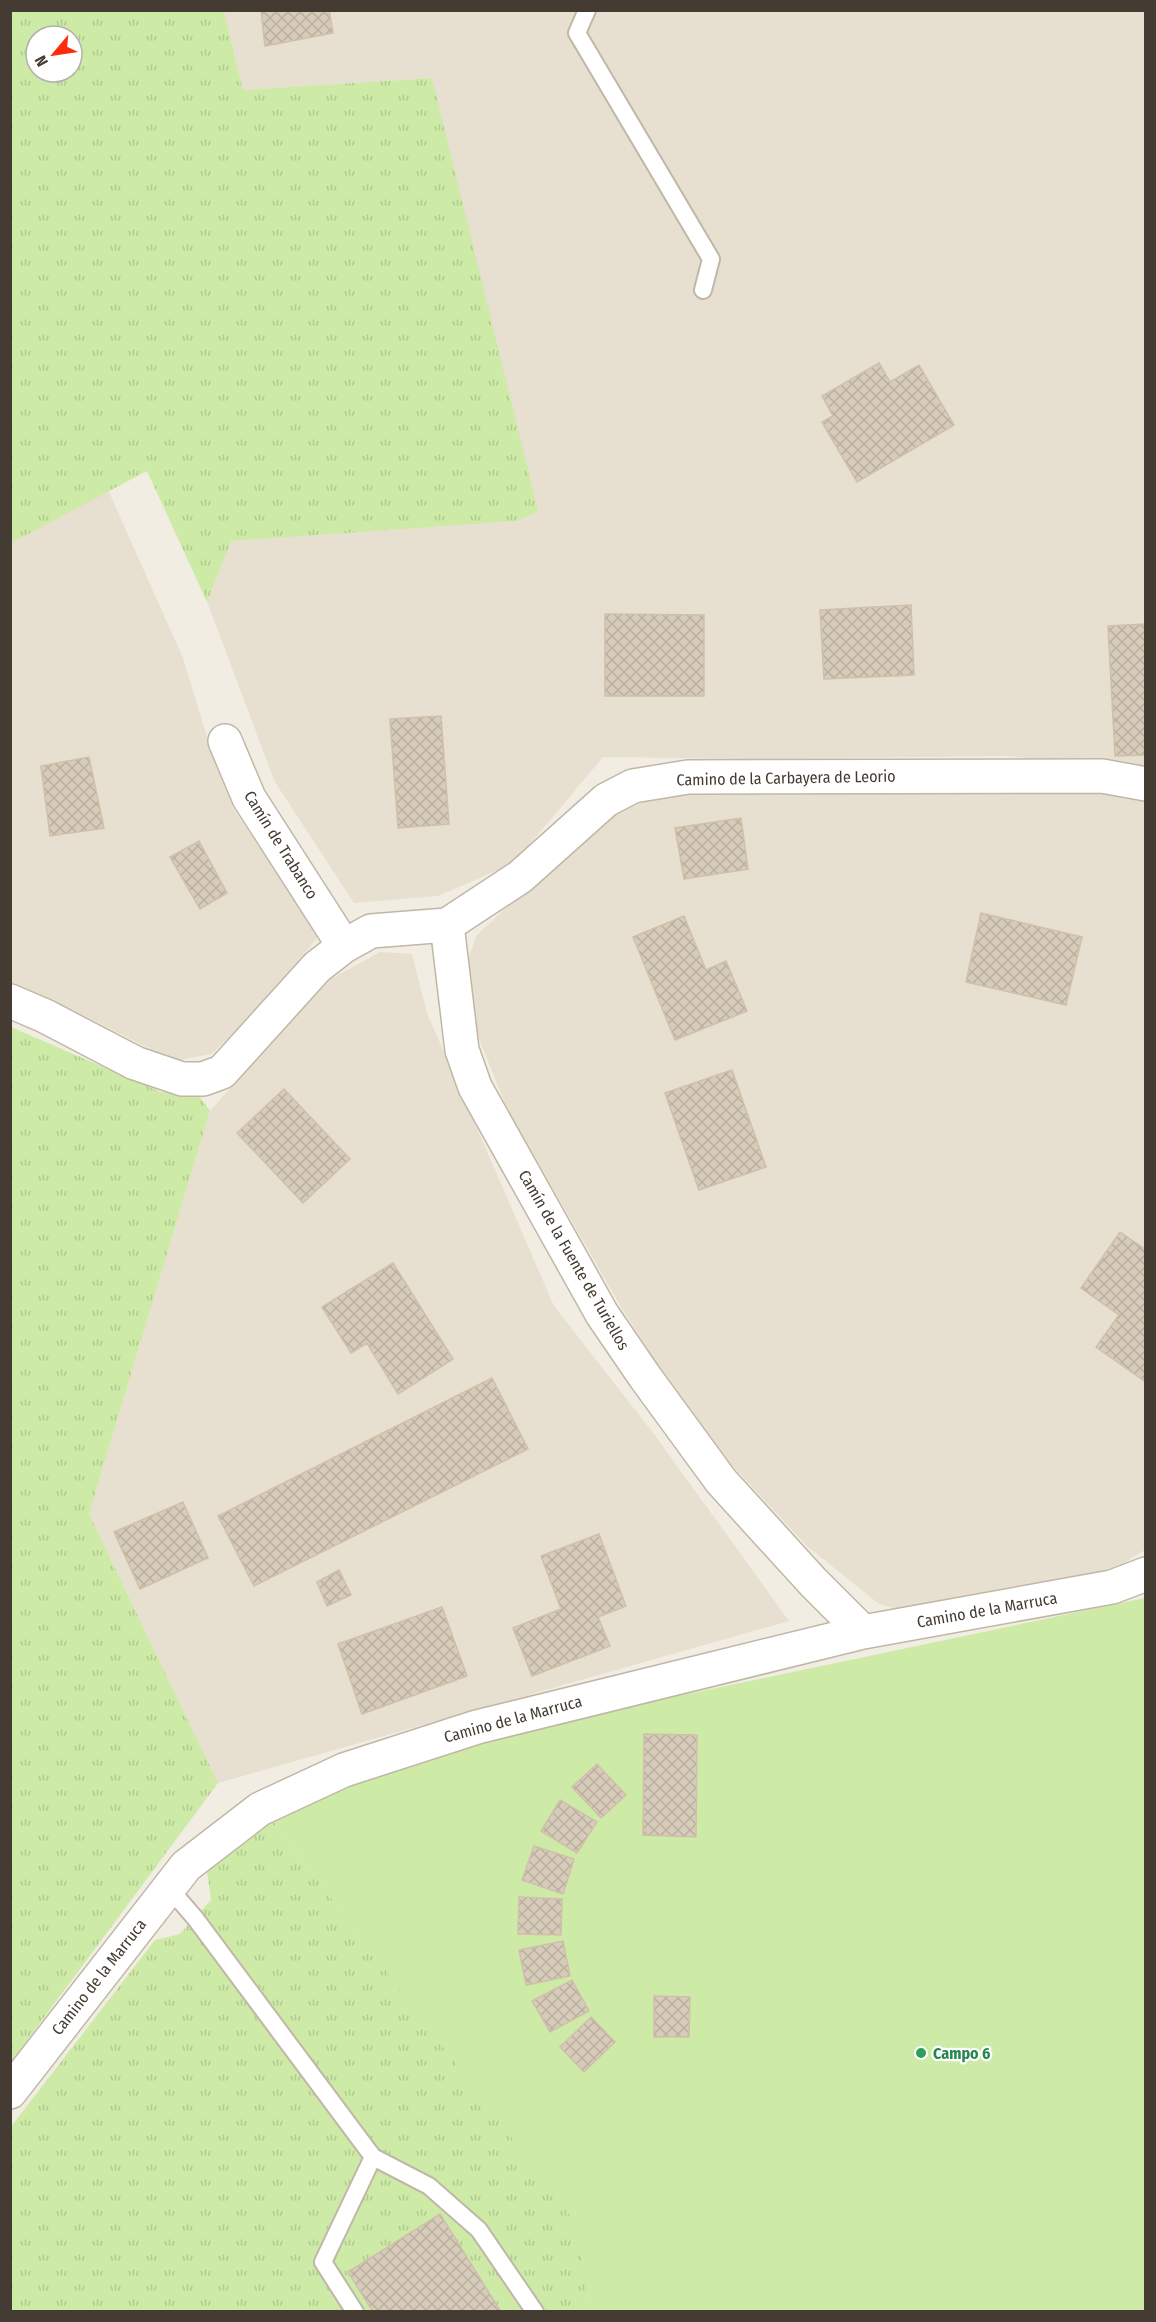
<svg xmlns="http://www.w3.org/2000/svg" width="1156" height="2322" font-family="'Fira Sans Condensed',sans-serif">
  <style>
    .residential { fill: #e7dfcf }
    .grass { fill: url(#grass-tufts); fill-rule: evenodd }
    .pitch { fill: #cdeaa7 }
    .building { fill: url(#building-cross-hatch); stroke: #d0c0aa; stroke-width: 1.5 }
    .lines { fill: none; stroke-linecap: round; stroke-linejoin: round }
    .service-casing { stroke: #c1b7a7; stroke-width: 20 }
    .minor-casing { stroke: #c1b7a7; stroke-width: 36 }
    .service { stroke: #fff; stroke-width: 16 }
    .minor { stroke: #fff; stroke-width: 33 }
    .leisure-dot { fill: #2e9e5b; stroke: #fff; stroke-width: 2 }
    .labels { text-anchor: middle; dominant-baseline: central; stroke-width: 4.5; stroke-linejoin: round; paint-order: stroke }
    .street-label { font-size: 16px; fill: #443c32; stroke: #fff }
    .leisure-label { font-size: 16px; font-weight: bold; fill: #27864d; stroke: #fff; text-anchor: start }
  </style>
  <defs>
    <pattern id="grass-tufts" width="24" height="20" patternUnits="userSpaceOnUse" patternTransform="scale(1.5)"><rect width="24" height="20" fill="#cdeaa7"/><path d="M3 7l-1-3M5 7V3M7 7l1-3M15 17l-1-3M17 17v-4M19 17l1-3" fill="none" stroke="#b1ca90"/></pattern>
    <pattern id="building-cross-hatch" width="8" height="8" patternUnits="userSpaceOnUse" patternTransform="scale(1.5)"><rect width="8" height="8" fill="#d7cbba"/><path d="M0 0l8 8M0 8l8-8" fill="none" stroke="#baafa0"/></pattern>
  </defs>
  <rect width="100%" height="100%" fill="#f2ede2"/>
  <path class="residential" d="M 224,11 L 1145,11 L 1145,769 L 1006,756 L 746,759 L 603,757 L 514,863 L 438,896 L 354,903 L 275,782 L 207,602 L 230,541 L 517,521 L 432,78 L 243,90 Z
    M 108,490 L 183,658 L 215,763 L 234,810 L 319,936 L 252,1016 L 211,1054 L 174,1061 L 87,1017 L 11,983 L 11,543 Z
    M 668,791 L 1145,793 L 1145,1550 L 1124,1563 L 1087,1576 L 903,1610 L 879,1604 L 807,1546 L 727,1460 L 687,1410 L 621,1307 L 506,1106 L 476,1031 L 467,962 L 477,935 L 597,823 Z
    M 380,952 L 412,954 L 427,1013 L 554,1306 L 654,1434 L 789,1621 L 218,1783 L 89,1514 L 210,1111 L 322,984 Z"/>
  <path class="grass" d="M 11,10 L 224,11 L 243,90 L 432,78 L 538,511 L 517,521 L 231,541 L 207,602 L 147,471 L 11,543 ZM 36,36 L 72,36 L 72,72 L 36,72 Z
    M 11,1027 L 161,1092 L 199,1096 L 210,1111 L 89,1514 L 218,1783 L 11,2062 Z
    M 271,1818 L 576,2222 L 590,2311 L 11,2311 L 10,2128 L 155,1940 L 180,1934 L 211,1900 L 207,1871 Z"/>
  <path class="pitch" d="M 1145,1598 L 1145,2311 L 590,2311 L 575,2222 L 271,1818 L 402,1759 L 469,1740 Z"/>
  <path class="building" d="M 261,10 L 329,10 L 333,33 L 265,46 Z
    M 879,363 L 890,382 L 919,365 L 954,425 L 857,482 L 822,422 L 833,416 L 822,396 Z
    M 911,605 L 914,675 L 824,679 L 820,610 Z
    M 605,614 L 704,615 L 704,696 L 605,696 Z
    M 1146,624 L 1146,755 L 1115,756 L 1108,626 Z
    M 441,716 L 449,824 L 398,828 L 390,719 Z
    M 89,757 L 104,828 L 50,836 L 41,766 Z
    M 741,818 L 748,869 L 684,879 L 675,828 Z
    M 199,841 L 227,893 L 200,909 L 170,857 Z
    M 981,913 L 1082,937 L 1066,1005 L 966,982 Z
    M 684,916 L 706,970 L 726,961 L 747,1011 L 675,1040 L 633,937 Z
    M 732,1070 L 766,1167 L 699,1190 L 665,1093 Z
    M 284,1089 L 350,1159 L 303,1203 L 237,1133 Z
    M 1120,1232 L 1146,1250 L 1146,1382 L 1096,1347 L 1119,1315 L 1081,1288 Z
    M 393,1263 L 453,1359 L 398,1394 L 367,1343 L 351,1353 L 322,1307 Z
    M 492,1378 L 528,1449 L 254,1586 L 218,1516 Z
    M 183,1502 L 208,1558 L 140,1589 L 114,1532 Z
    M 599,1534 L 626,1606 L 598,1617 L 610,1646 L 532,1676 L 513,1628 L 561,1609 L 541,1556 Z
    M 339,1570 L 351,1595 L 327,1606 L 317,1582 Z
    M 442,1607 L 467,1676 L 362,1714 L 338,1644 Z
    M 644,1734 L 697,1735 L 696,1837 L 643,1835 Z
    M 597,1764 L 626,1795 L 601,1818 L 572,1787 Z
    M 560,1800 L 597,1822 L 577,1853 L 541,1831 Z
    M 534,1846 L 574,1859 L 563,1894 L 522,1880 Z
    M 519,1897 L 562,1899 L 561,1935 L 518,1934 Z
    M 563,1941 L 570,1976 L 526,1985 L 519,1950 Z
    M 572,1980 L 589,2011 L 550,2032 L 532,2001 Z
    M 654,1996 L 690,1997 L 689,2037 L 654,2037 Z
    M 591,2017 L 615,2042 L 584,2072 L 560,2047 Z
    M 440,2214 L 501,2312 L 373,2312 L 348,2272 Z"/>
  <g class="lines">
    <defs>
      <path id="service" d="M 587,10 L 577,33 L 711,259 L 703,290
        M 169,1888 L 195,1918 L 373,2157 L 429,2186 L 479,2230 L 535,2312
        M 355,2312 L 323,2262 L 373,2157"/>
      <path id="minor" d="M 225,741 L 249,798 L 344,946
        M 447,925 L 462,1050 L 475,1087 L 602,1314 L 645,1377 L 721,1481 L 813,1582 L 863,1632
        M 10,1001 L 45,1016 L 135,1063 L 182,1079 L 203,1079 L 222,1072 L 317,967 L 344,946 L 371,931 L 447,925 L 520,877 L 606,800 L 633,786 L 688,777 L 1102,776 L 1146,784
        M 10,2092 L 186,1866 L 260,1809 L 344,1770 L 477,1727 L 863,1632 L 1112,1587 L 1146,1574"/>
    </defs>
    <use href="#service" class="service-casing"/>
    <use href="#minor" class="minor-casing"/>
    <use href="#service" class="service"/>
    <use href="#minor" class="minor"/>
  </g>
  <circle class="leisure-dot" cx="921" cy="2053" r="6"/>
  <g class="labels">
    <g class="street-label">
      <text transform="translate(786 778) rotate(-1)">Camino de la Carbayera de Leorio</text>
      <text transform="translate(281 845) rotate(58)">Camín de Trabanco</text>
      <text transform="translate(574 1260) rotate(60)">Camín de la Fuente de Turiellos</text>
      <text transform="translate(987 1610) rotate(-10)">Camino de la Marruca</text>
      <text transform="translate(513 1719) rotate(-15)">Camino de la Marruca</text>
      <text transform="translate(99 1977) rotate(-52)">Camino de la Marruca</text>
    </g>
    <g class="leisure-label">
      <text x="933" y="2053">Campo 6</text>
    </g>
  </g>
  <rect width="1156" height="2322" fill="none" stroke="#443c32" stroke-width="24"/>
  <g transform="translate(54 54) rotate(241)"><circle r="28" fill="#ffffff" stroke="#b4b1ad" stroke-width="1.5"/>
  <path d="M0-4.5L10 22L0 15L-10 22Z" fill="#ff2b0c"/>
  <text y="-9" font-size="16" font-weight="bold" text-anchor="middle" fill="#443c32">N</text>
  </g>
</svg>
